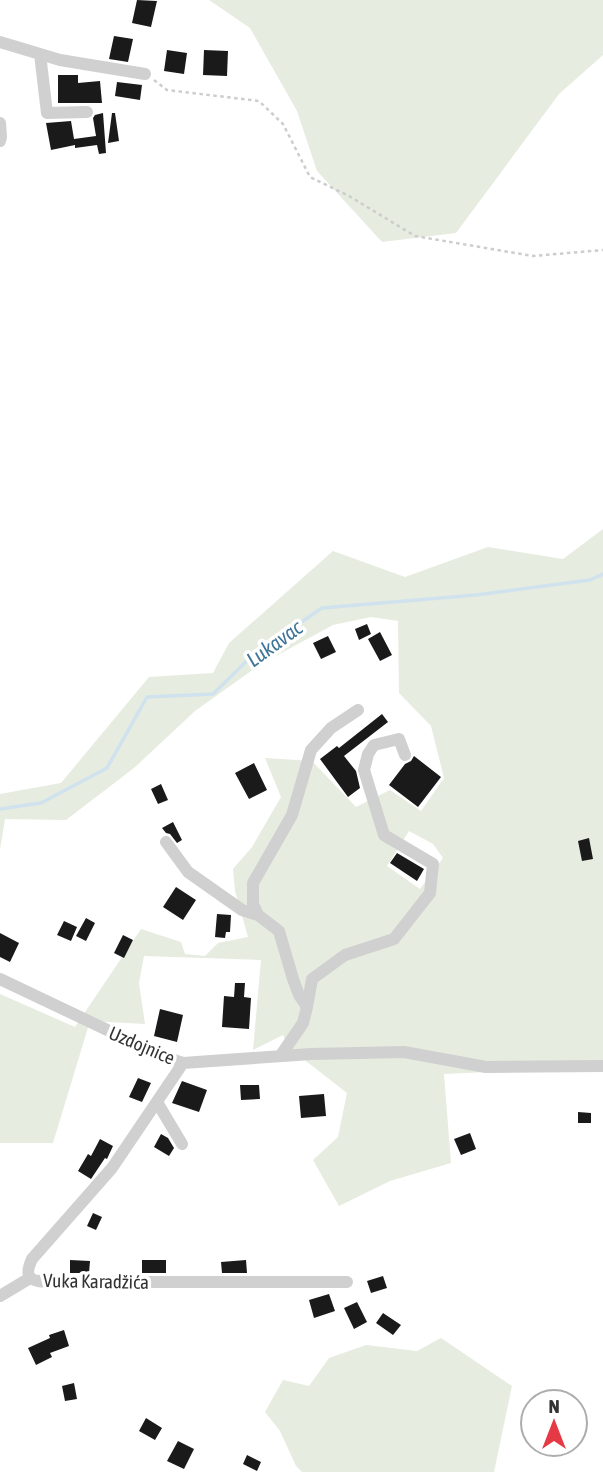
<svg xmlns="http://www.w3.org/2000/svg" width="603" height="1472" font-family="'Asap Condensed',sans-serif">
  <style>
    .green { fill: #e6ecdf; fill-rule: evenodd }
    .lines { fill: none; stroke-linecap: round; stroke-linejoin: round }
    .stream { stroke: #cfe2ee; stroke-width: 3.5 }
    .building { fill: #1a1a1a }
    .path { stroke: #cdcdcd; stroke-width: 2.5; stroke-dasharray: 3.5 3.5; stroke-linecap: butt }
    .minor { stroke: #d0d0d0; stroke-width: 12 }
    .labels { text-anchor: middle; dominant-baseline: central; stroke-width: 7; stroke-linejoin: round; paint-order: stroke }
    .street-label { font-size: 19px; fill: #333; stroke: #fff }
    .water-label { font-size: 21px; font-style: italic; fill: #3f7597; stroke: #fff }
  </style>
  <rect width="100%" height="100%" fill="#fff"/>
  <path class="green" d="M 209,0 L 603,0 L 603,55 L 559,94 L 456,233 L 382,242 L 317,171 L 297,111 L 250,28 Z
    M 603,529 L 603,1067 L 444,1074 L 451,1163 L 390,1181 L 339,1206 L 313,1160 L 338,1137 L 347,1093 L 288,1047 L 283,1035 L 253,1050 L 261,960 L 144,956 L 139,983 L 145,1024 L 90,1021 L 53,1143 L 0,1143 L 0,994 L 75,1027 L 141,929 L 181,942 L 185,954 L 205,956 L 218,943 L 248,937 L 235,891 L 233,869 L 252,847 L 281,797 L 265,758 L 312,761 L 356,807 L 390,790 L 421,811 L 444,778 L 431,726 L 399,693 L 398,621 L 371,617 L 333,625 L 261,664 L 195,711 L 134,768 L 66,820 L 5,819 L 0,850 L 0,794 L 61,783 L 149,677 L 213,673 L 229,643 L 333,551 L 405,577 L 488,547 L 563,559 ZM 409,831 L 433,844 L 443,858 L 420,889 L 387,866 Z
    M 441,1338 L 512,1386 L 494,1472 L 302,1472 L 296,1466 L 280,1431 L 265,1412 L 283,1380 L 309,1386 L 329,1358 L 366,1345 L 417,1351 Z"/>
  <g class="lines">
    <path class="stream" d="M 0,809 L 41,803 L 107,768 L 147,697 L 213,694 L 253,655 L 322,608 L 476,595 L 590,580 L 603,574"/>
  </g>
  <path class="building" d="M 137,0 L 157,1 L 151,27 L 132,23 Z
    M 114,36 L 133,39 L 128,62 L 109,59 Z
    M 167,50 L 187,53 L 184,74 L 164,71 Z
    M 204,50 L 228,51 L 227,76 L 203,75 Z
    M 58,75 L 78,75 L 78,83 L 100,81 L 102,103 L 58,103 Z
    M 117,82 L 142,85 L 140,100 L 115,96 Z
    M 103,113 L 106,153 L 99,154 L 97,145 L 75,148 L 75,145 L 51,150 L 46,123 L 71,121 L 74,139 L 96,136 L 93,118 L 95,115 Z
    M 112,113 L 115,113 L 119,141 L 108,143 Z
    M 367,624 L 371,634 L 359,640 L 355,629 Z
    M 380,632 L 392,655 L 380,661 L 368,639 Z
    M 328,636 L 336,652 L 321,659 L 313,643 Z
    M 382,714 L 388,722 L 344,756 L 356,771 L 360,788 L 348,797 L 320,759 L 337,746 L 339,748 Z
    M 414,756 L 441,777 L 418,807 L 389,785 L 405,764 L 411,761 Z
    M 254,763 L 267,790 L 249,799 L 235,773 Z
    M 161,784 L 168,800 L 158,804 L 151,789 Z
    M 173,822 L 182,840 L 177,843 L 170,834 L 166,833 L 162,828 Z
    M 589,838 L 593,859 L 582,861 L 578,841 Z
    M 397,853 L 424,869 L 417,881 L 390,863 Z
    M 176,887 L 196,900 L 183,920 L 163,907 Z
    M 217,914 L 231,915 L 230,932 L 226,932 L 225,938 L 215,937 Z
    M 86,918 L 95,923 L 86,941 L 76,936 Z
    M 64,921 L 77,927 L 71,941 L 57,935 Z
    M 0,933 L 19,943 L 10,962 L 0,957 Z
    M 123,935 L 133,940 L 124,958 L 114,953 Z
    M 235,983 L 245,983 L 244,997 L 251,998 L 249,1029 L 222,1027 L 224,996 L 234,997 Z
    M 160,1009 L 183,1015 L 177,1042 L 154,1036 Z
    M 138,1078 L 151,1083 L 142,1102 L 129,1097 Z
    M 182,1081 L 207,1090 L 199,1112 L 172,1103 Z
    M 240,1085 L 259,1085 L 260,1099 L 241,1100 Z
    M 324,1094 L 326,1116 L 301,1118 L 299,1096 Z
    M 578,1112 L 591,1113 L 591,1123 L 578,1123 Z
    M 470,1133 L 476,1149 L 461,1155 L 454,1139 Z
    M 161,1134 L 168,1138 L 174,1148 L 169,1156 L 154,1147 Z
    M 100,1139 L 113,1146 L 107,1159 L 105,1158 L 91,1179 L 78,1171 L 88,1154 L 91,1156 Z
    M 93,1213 L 102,1217 L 96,1230 L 87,1226 Z
    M 70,1260 L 90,1261 L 89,1273 L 70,1273 Z
    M 142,1260 L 166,1260 L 166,1273 L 142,1273 Z
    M 246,1260 L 247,1273 L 222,1273 L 221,1262 Z
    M 383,1276 L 387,1288 L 371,1293 L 367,1281 Z
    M 329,1294 L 335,1311 L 314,1318 L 309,1300 Z
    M 357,1302 L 367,1322 L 354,1329 L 344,1308 Z
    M 383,1313 L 401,1325 L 393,1335 L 376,1323 Z
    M 64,1330 L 69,1346 L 50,1353 L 52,1357 L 36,1365 L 28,1348 L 50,1338 L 49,1335 Z
    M 74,1383 L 77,1399 L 65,1401 L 62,1386 Z
    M 146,1418 L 162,1428 L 155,1440 L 139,1431 Z
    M 178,1441 L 194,1449 L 184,1469 L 167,1461 Z
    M 247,1455 L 261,1462 L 257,1471 L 243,1464 Z"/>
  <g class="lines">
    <path class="path" d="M 154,80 L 167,90 L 259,101 L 283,124 L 310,177 L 349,196 L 415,236 L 533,256 L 603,250"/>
    <path class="minor" d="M 0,42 L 60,60 L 145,74
      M 40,54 L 47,113 L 87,112
      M 0,123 L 1,137 L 0,141
      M 166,842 L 188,872 L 242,910 L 258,915
      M 0,979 L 162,1056 L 183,1063 L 311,1054 L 404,1052 L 486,1067 L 603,1066
      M 307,1007 L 312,979 L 345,955 L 394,939 L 430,893 L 433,864 L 384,835 L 364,770 L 368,754 L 374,745 L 399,739 L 405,755
      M 281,1055 L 303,1023 L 307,1007 L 299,995 L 293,979 L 279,931 L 258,915 L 253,904 L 253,883 L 292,815 L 311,750 L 331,728 L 358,710
      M 183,1063 L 112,1168 L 32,1259 C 23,1279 31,1281 49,1282 L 347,1282
      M 157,1102 L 182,1144
      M 0,1296 L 30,1278"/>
  </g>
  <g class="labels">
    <g class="street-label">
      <text transform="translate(142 1045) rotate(23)">Uzdojnice</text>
      <text transform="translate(96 1281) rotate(1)">Vuka Karadžića</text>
    </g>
    <g class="water-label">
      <text transform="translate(274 643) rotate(-36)">Lukavac</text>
    </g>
  </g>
  <g transform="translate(554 1423)"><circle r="33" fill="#ffffff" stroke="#adadad" stroke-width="2"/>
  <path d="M0-5L12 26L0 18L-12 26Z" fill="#e63946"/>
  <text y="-10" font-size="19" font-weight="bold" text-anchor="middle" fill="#333333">N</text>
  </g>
</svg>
